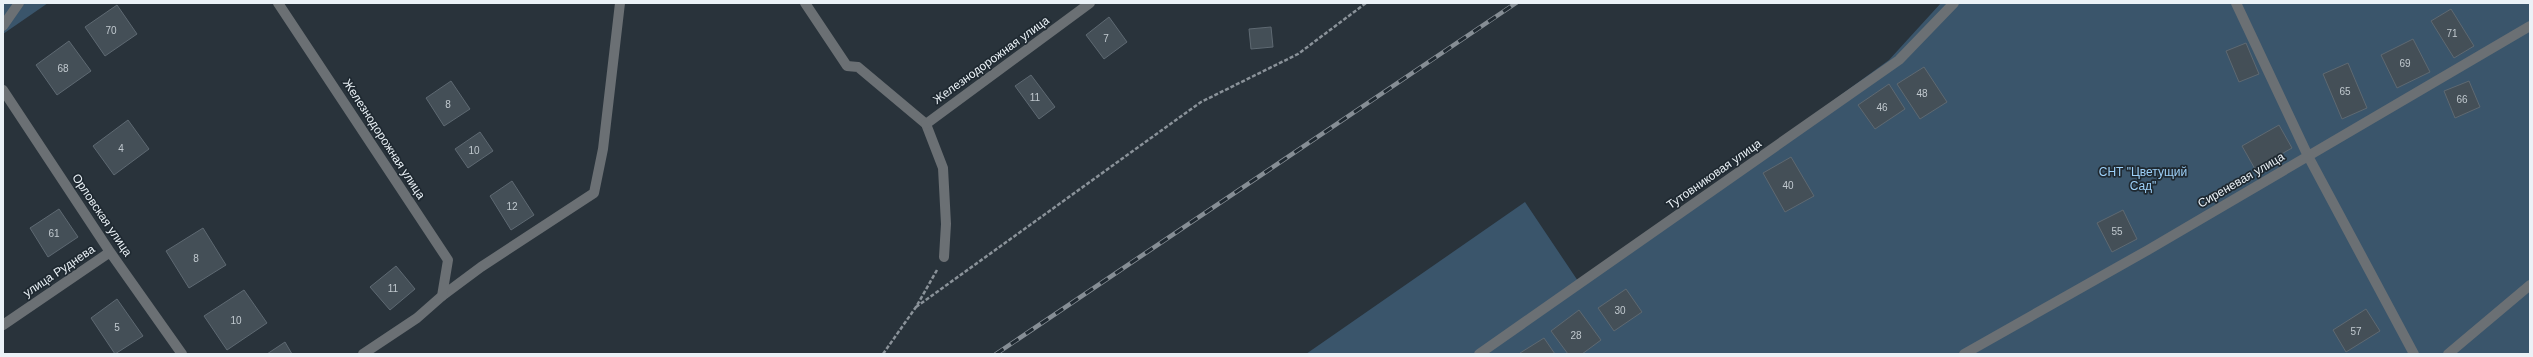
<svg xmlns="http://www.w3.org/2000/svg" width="2533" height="357" font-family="Helvetica,sans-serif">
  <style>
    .green { fill: #3a556b }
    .building { fill: #444f57; stroke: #5e6972 }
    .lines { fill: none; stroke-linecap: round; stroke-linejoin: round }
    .path { stroke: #8a9299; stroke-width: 2.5; stroke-dasharray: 4 2; stroke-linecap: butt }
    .service { stroke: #6b7074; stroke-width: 10 }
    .minor { stroke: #6b7074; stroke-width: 10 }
    .rail-casing { stroke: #868e95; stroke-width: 4.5 }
    .rail { stroke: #1f2931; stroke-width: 3; stroke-dasharray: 9; stroke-linecap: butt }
    .labels { text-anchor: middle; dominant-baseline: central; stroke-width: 3.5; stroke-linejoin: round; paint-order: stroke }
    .number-label { font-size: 10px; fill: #c1c9cf }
    .street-label { font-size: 12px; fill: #ebf2f7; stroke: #1f2931 }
    .park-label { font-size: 12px; fill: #9dd0f8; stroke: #1f2931 }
  </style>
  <rect width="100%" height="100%" fill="#29333b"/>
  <path class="green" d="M 3,3 L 48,3 L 3,34 Z
    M 1941,3 L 2530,3 L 2530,354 L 1306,354 L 1525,202 L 1580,284 L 1889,60 Z"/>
  <path class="building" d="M 117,5 L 137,34 L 105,56 L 85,27 Z
    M 2451,9 L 2474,46 L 2454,58 L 2431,21 Z
    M 1109,17 L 1127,42 L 1104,59 L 1086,35 Z
    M 1271,27 L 1273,47 L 1251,49 L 1249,29 Z
    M 2413,39 L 2430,72 L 2397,88 L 2381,55 Z
    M 69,41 L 91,71 L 57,95 L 36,65 Z
    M 2246,43 L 2259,74 L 2239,82 L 2226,51 Z
    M 2348,63 L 2367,108 L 2342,119 L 2323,74 Z
    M 1924,67 L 1947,102 L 1920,119 L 1897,84 Z
    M 1031,75 L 1055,107 L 1039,119 L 1015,86 Z
    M 451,81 L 470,109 L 444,126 L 426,98 Z
    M 2469,81 L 2480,107 L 2455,118 L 2444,91 Z
    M 1889,84 L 1905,109 L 1875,129 L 1858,105 Z
    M 128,120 L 149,149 L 114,175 L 93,146 Z
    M 2279,125 L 2292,148 L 2255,169 L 2242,146 Z
    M 480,132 L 493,151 L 468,168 L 455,149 Z
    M 1791,157 L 1814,196 L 1785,212 L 1763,173 Z
    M 512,181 L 534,215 L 511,230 L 490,196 Z
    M 59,209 L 78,237 L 48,257 L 30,228 Z
    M 2123,210 L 2137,239 L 2112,252 L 2097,223 Z
    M 203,228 L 226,265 L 189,288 L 166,251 Z
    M 396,266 L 415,289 L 390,310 L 370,287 Z
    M 1626,289 L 1642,312 L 1614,331 L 1598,308 Z
    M 244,290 L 267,323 L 227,350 L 204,316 Z
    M 117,299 L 143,336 L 115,354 L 91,318 Z
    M 2366,309 L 2380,331 L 2346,352 L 2333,330 Z
    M 1579,310 L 1601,340 L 1582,354 L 1568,354 L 1551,331 Z
    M 1544,338 L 1555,354 L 1521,354 L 1520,353 Z
    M 285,342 L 292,354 L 267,354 Z"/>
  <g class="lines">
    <path class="path" d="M 916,307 L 1201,102 L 1298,54 L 1366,3
      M 883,354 L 916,307 L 937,270"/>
    <path class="service" d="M 805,3 L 847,66 L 858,67 L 926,124 L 943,168 L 946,224 L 944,257
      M 3,26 L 19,3
      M 442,296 L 481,267 L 594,193 L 603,149 L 620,3"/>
    <path class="minor" d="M 278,3 L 448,260 L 442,296 L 417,318 L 363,354
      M 2236,3 L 2308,156 L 2414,354
      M 3,90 L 110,252 L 182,354
      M 926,124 L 1090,3
      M 3,325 L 110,252
      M 1479,354 L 1899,60 L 1954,3
      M 1964,354 L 2148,250 L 2530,26
      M 2448,354 L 2530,285"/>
    <defs>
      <path id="rail" d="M 996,354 L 1516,3"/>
    </defs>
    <use href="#rail" class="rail-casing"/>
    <use href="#rail" class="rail"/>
  </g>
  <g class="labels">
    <g class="number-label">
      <text x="111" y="30">70</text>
      <text x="2452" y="33">71</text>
      <text x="1106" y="38">7</text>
      <text x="2405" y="63">69</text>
      <text x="63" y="68">68</text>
      <text x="2345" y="91">65</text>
      <text x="1922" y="93">48</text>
      <text x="1035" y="97">11</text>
      <text x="2462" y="99">66</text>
      <text x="448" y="104">8</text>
      <text x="1882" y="107">46</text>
      <text x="121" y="148">4</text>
      <text x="474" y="150">10</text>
      <text x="1788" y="185">40</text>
      <text x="512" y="206">12</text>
      <text x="2117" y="231">55</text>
      <text x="54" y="233">61</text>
      <text x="196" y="258">8</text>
      <text x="393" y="288">11</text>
      <text x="1620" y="310">30</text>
      <text x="236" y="320">10</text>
      <text x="117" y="327">5</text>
      <text x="2356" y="331">57</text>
      <text x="1576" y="335">28</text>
    </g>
    <g class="street-label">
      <text transform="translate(991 60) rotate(-36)">Железнодорожная улица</text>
      <text transform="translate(384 139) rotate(57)">Железнодорожная улица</text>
      <text transform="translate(1714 174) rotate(-35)">Тутовниковая улица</text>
      <text transform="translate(2241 180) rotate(-30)">Сиреневая улица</text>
      <text transform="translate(102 215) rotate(56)">Орловская улица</text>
      <text transform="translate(59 271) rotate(-34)">улица Руднева</text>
    </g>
    <g class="park-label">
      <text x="2143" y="172">СНТ "Цветущий<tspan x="2143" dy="14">Сад"</tspan></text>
    </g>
  </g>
  <rect width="2533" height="357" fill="none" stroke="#ebf2f7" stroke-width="8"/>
</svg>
